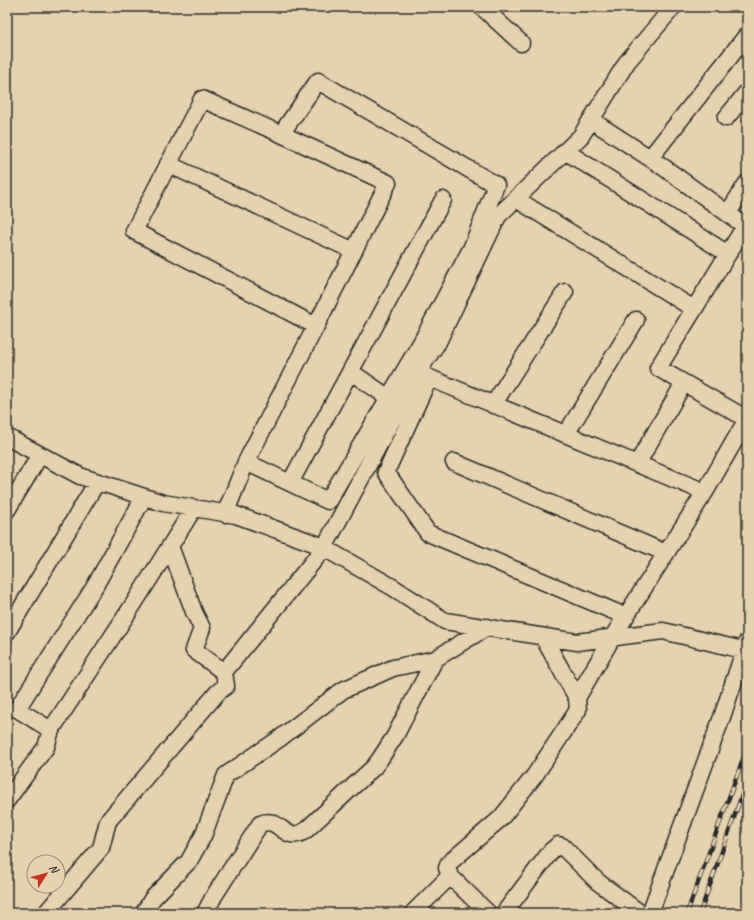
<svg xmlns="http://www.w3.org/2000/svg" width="754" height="920" font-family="Caveat,sans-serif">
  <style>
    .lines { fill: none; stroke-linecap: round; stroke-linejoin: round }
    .minor-casing { stroke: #2b2b2b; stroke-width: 19 }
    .minor { stroke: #e6d1b0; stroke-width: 16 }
    .rail-casing { stroke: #2b2b2b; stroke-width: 4.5 }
    .rail { stroke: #e6d1b0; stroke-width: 3; stroke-dasharray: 9; stroke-linecap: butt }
  </style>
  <rect width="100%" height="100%" fill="#e6d1b0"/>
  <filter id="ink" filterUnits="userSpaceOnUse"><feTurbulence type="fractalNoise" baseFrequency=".025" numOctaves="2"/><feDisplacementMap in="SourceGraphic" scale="8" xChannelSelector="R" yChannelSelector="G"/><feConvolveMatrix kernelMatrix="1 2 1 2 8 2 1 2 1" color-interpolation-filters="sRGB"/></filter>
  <g filter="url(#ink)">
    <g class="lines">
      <defs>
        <path id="minor" d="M 482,7 L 521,43
          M 726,118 L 747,92
          M 281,134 L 388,183 L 316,326
          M 565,151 L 728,254
          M 650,158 L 747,35
          M 168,164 L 354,251
          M 516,199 L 694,309
          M 728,213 L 747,183
          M 351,372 L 389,398
          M 420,374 L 705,492
          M 429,378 L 386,472 L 428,533 L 625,616
          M 493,405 L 565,292
          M 566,434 L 636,320
          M 7,437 L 80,476 L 163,503 L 236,515 L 319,545 L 394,588 L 445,621 L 577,642 L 663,631 L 747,651
          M 454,462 L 666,553
          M 637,464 L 684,383
          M 290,483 L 443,200
          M 144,497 L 95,586 L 17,709 L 51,730 L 133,605 L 194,508
          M 7,510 L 40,455
          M 225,514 L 246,462 L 328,501 L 422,341 L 472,247 L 496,185 L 318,81 L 281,134 L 202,99 L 134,231 L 316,326 L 246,462
          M 7,632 L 97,482
          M 224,672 L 324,548 L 417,373 L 438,342 L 498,216 L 581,136 L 627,62 L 673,7
          M 577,698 L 612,638 L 705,492 L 747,419 L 658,368 L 745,226 L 659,164 L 591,120
          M 7,800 L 46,747 L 51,730
          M 450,876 L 447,868 L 449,863 L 501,818 L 535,775 L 578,710 L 577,698 L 543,637
          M 46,913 L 101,848 L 108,821 L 218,692 L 226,686 L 224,672 L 194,650 L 202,628 L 194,612 L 170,546
          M 144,913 L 152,899 L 189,861 L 203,836 L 226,775 L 279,739 L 343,690 L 393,668 L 435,659 L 487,627
          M 205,913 L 214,896 L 260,824 C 281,815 282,844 305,831 L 374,767 L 380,759 L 395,736 L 435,659
          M 413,913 L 450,876 L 488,913
          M 504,913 L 551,851 L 558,845 L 562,846 L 598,882 L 640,913
          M 650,913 L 722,717 L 747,642"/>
      </defs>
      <use href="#minor" class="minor-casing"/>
      <use href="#minor" class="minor"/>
      <defs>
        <path id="rail" d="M 687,913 L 747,748
          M 700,913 L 747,781"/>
      </defs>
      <use href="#rail" class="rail-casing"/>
      <use href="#rail" class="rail"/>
    </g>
  </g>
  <rect width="754" height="920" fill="none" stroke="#e6d1b0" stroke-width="24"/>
  <rect x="12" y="12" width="730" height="896" fill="none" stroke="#2b2b2b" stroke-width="1.5" filter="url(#ink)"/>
  <g transform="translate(46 874) rotate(54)"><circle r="19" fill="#e6d1b0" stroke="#9b8f7b"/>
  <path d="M0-3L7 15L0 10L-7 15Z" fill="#c8321e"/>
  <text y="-6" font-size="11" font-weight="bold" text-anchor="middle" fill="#2b2b2b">N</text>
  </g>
</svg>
